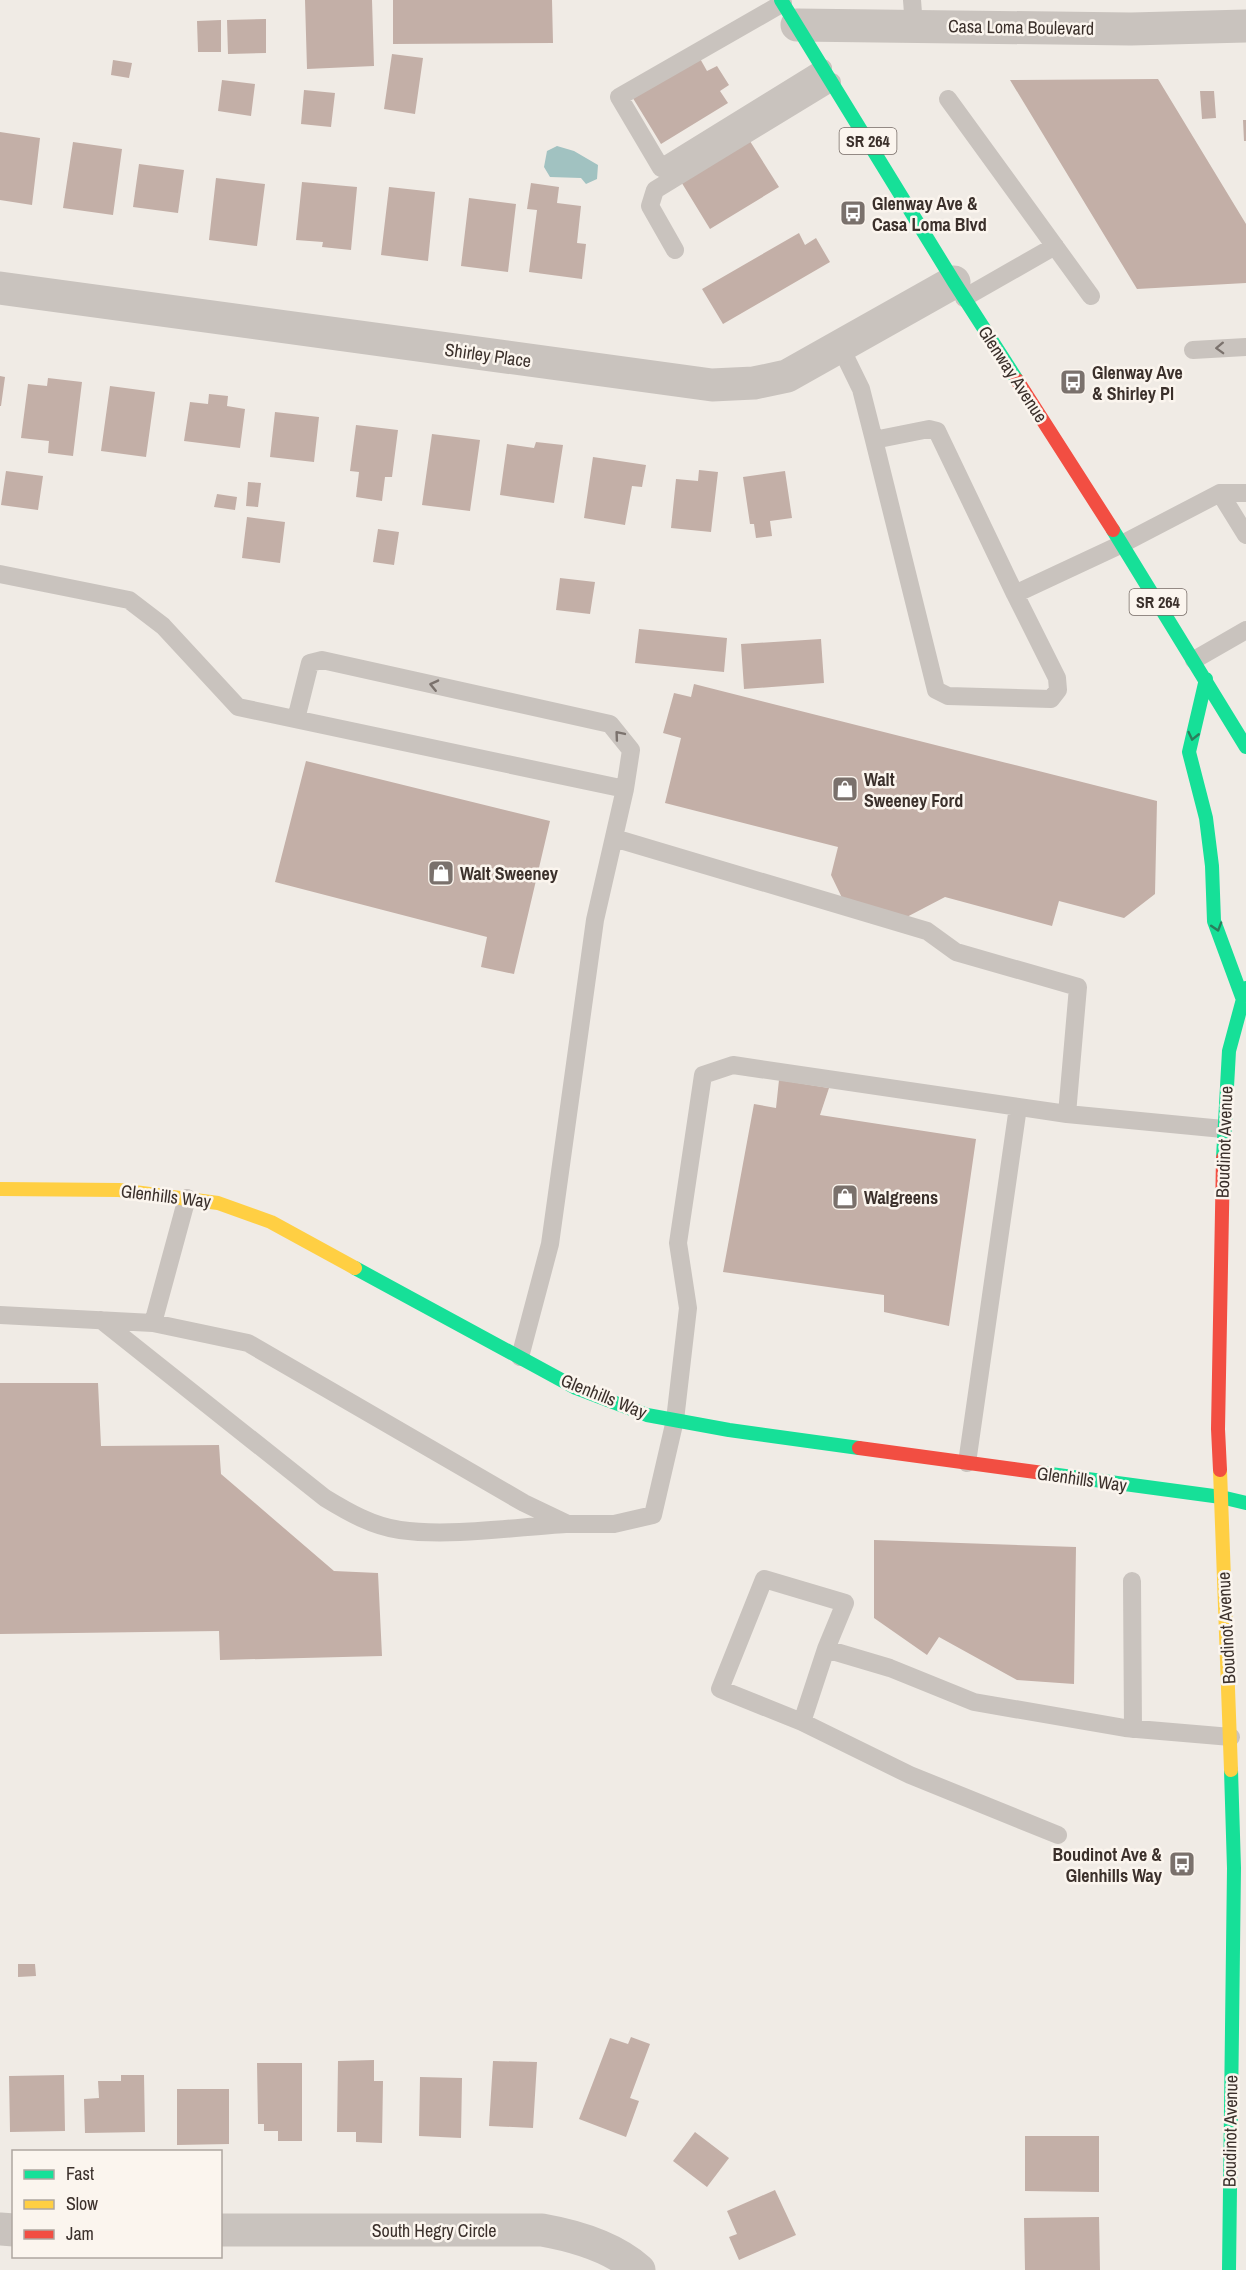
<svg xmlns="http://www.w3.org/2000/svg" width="1246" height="2270" font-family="'Archivo Narrow',sans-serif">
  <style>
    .water { fill: #a1c2c1 }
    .building { fill: #c3afa7 }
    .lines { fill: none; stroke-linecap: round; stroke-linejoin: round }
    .lane { stroke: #c9c3be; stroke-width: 18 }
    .street { stroke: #c9c3be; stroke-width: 33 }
    .fast { stroke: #16e098; stroke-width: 14 }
    .slow { stroke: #ffcf43; stroke-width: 14 }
    .jam { stroke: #f24e42; stroke-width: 14 }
    .oneway { stroke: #7b726d }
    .oneway2 { stroke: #2a7f5c }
    .labels { text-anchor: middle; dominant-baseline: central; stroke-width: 5; stroke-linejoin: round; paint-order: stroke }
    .shield { fill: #fbf5ee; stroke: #756b66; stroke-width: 1.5 }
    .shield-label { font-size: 16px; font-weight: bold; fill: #3b302b }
    .street-label { font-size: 18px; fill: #3b302b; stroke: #fbf5ee }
    .poi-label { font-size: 18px; font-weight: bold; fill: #3b302b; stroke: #fbf5ee; text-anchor: start }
  </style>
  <rect width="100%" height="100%" fill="#f0ebe5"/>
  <path class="water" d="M 557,146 L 574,151 L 598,165 L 597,179 L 586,184 L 581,178 L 550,177 L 544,167 L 547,151 Z"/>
  <path class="building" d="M 305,0 L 372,0 L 374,66 L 307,69 Z
    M 393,0 L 552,0 L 553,43 L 393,44 Z
    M 266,19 L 266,53 L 228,54 L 227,20 Z
    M 221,20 L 221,52 L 198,52 L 197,21 Z
    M 392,54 L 423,58 L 415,114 L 384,109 Z
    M 698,55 L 707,71 L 717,66 L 729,85 L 720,91 L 728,103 L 661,144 L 631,95 Z
    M 113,60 L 132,63 L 129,78 L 111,75 Z
    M 1158,79 L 1246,224 L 1246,283 L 1137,289 L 1010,80 Z
    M 222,80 L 255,84 L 251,116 L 218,111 Z
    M 304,90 L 335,93 L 331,127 L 301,124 Z
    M 1200,91 L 1214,91 L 1216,118 L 1202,119 Z
    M 1243,120 L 1246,120 L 1246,141 L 1244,141 Z
    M 0,132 L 40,138 L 32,205 L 0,200 Z
    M 748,138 L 779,187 L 710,229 L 680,180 Z
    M 73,142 L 122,149 L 113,215 L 63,208 Z
    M 139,164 L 184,170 L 178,213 L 133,207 Z
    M 216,178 L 265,184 L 257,246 L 209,240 Z
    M 302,182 L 357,187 L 351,250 L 322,247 L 323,242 L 296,240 Z
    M 531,183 L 559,187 L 557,203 L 581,206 L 577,243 L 586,244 L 582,279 L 529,272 L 537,210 L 527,209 Z
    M 389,187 L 435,192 L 428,261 L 381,255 Z
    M 469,198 L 516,204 L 508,272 L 461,266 Z
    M 799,233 L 805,245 L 816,238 L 830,262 L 723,324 L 702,289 Z
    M 0,376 L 5,377 L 1,406 L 0,406 Z
    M 48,378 L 82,382 L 73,456 L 48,453 L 49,441 L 21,438 L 28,384 L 47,386 Z
    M 110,386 L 155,392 L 146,457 L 101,451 Z
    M 209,394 L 228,396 L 227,406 L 245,409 L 240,448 L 184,441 L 190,402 L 208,404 Z
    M 275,412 L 319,417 L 314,462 L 270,457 Z
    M 356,425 L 398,430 L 392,477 L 385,477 L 382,501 L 356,497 L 359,472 L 350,471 Z
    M 432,434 L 480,440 L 470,511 L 422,505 Z
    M 536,442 L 563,445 L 554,503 L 500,495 L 507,444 L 534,448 Z
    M 593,457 L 646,465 L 642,487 L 632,486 L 625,525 L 584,518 Z
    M 699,470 L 718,472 L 711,532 L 671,528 L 676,479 L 698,481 Z
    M 6,471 L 43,476 L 38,510 L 1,505 Z
    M 785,471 L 792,518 L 770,521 L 772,536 L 756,538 L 754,524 L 750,524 L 743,477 Z
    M 248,482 L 261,483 L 258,507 L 246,506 Z
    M 217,494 L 237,497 L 235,510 L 214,507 Z
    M 247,517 L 285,522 L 280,563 L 242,558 Z
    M 378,529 L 399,532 L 394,565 L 373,562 Z
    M 560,578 L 595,582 L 590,614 L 556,610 Z
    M 639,629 L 727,638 L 724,672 L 635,663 Z
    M 821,639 L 824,683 L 744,689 L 741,644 Z
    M 694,684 L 1157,801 L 1155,894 L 1124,918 L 1059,901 L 1052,926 L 945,897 L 901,920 L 846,906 L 831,875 L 838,847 L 665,803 L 681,738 L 663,733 L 674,693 L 691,697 Z
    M 306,761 L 550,821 L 514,974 L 481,967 L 487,937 L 275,882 Z
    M 779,1080 L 829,1088 L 820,1115 L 976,1139 L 949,1326 L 884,1312 L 884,1295 L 723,1272 L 754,1104 L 776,1108 Z
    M 0,1383 L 98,1383 L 101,1446 L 219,1445 L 221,1474 L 334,1571 L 378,1573 L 382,1656 L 220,1660 L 219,1631 L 0,1634 Z
    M 874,1540 L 1076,1547 L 1074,1684 L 1017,1680 L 939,1637 L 927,1655 L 874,1618 Z
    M 18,1964 L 35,1964 L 36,1976 L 18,1977 Z
    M 631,2037 L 650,2044 L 630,2098 L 639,2101 L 626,2137 L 579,2119 L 610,2038 L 628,2044 Z
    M 374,2060 L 374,2081 L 383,2081 L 382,2143 L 356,2142 L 356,2132 L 337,2132 L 338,2061 Z
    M 493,2061 L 537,2062 L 533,2128 L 489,2126 Z
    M 257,2063 L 302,2063 L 302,2141 L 278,2141 L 278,2131 L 264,2131 L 264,2124 L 258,2124 Z
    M 64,2075 L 65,2131 L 10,2132 L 9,2076 Z
    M 121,2075 L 144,2075 L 145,2132 L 85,2133 L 84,2099 L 99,2098 L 98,2081 L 121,2081 Z
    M 420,2077 L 462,2078 L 461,2138 L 419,2136 Z
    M 177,2089 L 229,2089 L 229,2144 L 177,2145 Z
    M 695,2132 L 729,2158 L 707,2187 L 673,2161 Z
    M 1025,2136 L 1099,2136 L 1099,2192 L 1025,2191 Z
    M 775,2190 L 796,2235 L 739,2260 L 729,2237 L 737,2234 L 727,2211 Z
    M 1099,2217 L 1100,2270 L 1025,2270 L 1024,2218 Z"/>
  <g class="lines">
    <path class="lane" d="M 912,0 L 914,26
      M 783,3 L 619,97 L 661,168 L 823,68
      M 948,99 L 1091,296
      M 675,250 L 650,206 L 655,190 L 832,82
      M 964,298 L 1055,246
      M 840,346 L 861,389 L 874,440
      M 1193,350 L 1246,347
      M 1220,493 L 1246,535
      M 0,574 L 129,600 L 163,626 L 238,707 L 625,789
      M 1015,594 L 937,431 L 929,429 L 874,440 L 936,690 L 948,696 L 1051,699 L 1058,690 L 1057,678 L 1015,594 L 1122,544 L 1220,493 L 1246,493
      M 1194,660 L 1246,630
      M 296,719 L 310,663 L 322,660 L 610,724 L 631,750 L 625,789 L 595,920 L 550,1244 L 520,1357
      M 614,838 L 927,931 L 956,952 L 1078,987 L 1067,1114
      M 187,1198 L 153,1323 L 248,1343 L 524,1503 L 568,1524 L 614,1524 L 653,1515 L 675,1420 L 688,1308 L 678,1243 L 703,1075 L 733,1065 L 1067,1114 L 1223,1129
      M 0,1315 L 153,1323
      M 101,1320 L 325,1498 C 348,1512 372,1526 400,1530 C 449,1537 516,1527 566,1524
      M 967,1463 L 1018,1107
      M 1132,1581 L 1133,1729
      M 802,1722 L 720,1689 L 764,1579 L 845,1603 L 826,1649
      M 1058,1835 L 910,1775 L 802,1722 L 826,1649 L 890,1668 L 974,1702 L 1125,1728 L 1231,1737"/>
    <path class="street" d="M 797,25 L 1131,29 L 1246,26
      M 0,288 L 712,385 L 754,383 L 787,376 L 954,282
      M 0,2229 L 14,2230
      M 220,2230 L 542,2230 C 576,2236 613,2247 639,2270"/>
    <path class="fast" d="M 781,0 L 954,282 L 1017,380
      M 1113,530 L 1246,747
      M 1206,679 L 1189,752 L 1206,818 L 1212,866 L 1214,921 L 1242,997
      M 1223,1158 L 1229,1051 L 1246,988
      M 355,1268 L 576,1388 L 647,1415 L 729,1430 L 859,1448
      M 1043,1473 L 1221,1497 L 1246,1503
      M 1229,2270 L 1234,1868 L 1231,1770"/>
    <path class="slow" d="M 0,1189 L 119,1190 L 218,1203 L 271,1222 L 355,1268
      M 1220,1470 L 1231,1770"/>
    <path class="jam" d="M 1017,380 L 1113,530
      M 859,1448 L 1043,1473
      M 1220,1470 L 1218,1429 L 1223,1158"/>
  </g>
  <defs><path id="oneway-chevron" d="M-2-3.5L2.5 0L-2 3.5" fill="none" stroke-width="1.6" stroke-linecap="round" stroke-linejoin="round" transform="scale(1.5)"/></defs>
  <g class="oneway">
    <use href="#oneway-chevron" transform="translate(1220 348) rotate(178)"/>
    <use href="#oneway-chevron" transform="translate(434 685) rotate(-167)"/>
    <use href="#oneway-chevron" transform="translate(619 735) rotate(-130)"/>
  </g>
  <g class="oneway2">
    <use href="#oneway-chevron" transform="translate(1193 736) rotate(103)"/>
    <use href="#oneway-chevron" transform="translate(1217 927) rotate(73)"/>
  </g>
  <defs>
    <symbol id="bus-square" viewBox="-11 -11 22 22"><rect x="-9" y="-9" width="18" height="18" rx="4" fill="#7a716c" stroke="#fbf5ee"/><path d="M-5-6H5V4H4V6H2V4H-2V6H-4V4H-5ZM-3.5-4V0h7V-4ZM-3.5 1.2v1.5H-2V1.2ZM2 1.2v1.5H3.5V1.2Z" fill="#fff"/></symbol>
    <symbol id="shop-square" viewBox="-11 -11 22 22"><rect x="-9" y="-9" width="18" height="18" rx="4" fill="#7a716c" stroke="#fbf5ee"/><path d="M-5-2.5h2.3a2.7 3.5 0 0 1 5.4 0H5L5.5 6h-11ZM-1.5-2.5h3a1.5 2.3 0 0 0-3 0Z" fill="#fff"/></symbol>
  </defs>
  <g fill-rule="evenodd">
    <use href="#bus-square" x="838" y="198" width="30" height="30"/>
    <use href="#bus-square" x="1058" y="367" width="30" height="30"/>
    <use href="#shop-square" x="830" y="774" width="30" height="30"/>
    <use href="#shop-square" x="426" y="858" width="30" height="30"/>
    <use href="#shop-square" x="830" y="1182" width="30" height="30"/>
    <use href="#bus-square" x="1167" y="1849" width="30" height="30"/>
  </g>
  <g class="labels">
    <g class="shield">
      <rect x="839.5" y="128" width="57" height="26" rx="4.5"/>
      <rect x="1129.5" y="589" width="57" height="26" rx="4.5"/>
    </g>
    <g class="shield-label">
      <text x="868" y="141">SR 264</text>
      <text x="1158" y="602">SR 264</text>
    </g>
    <g class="street-label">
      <text transform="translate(1021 27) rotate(1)">Casa Loma Boulevard</text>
      <text transform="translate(488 355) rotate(8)">Shirley Place</text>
      <text transform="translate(1013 374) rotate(57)">Glenway Avenue</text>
      <text transform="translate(1224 1142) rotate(-88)">Boudinot Avenue</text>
      <text transform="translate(166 1196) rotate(7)">Glenhills Way</text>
      <text transform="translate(604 1396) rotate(22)">Glenhills Way</text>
      <text transform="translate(1082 1479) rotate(8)">Glenhills Way</text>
      <text transform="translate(1226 1628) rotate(-93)">Boudinot Avenue</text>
      <text transform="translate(1230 2131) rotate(-89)">Boudinot Avenue</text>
      <text x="434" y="2230">South Hegry Circle</text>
    </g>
    <g class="poi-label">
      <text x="872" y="203">Glenway Ave &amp;<tspan x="872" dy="21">Casa Loma Blvd</tspan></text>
      <text x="1092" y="372">Glenway Ave<tspan x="1092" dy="21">&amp; Shirley Pl</tspan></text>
      <text x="864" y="779">Walt<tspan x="864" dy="21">Sweeney Ford</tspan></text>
      <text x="460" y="873">Walt Sweeney</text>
      <text x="864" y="1197">Walgreens</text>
      <text x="1162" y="1854" text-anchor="end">Boudinot Ave &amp;<tspan x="1162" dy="21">Glenhills Way</tspan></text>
    </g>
  </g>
  <rect x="12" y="2150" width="210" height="108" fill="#fbf5ee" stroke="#aea6a0" stroke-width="1.5"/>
  <rect x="24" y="2170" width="30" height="9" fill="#16e098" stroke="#aea6a0" stroke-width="1.5"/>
  <text x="66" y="2180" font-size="18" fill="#3b302b">Fast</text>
  <rect x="24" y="2200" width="30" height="9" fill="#ffcf43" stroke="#aea6a0" stroke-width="1.5"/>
  <text x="66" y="2210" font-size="18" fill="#3b302b">Slow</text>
  <rect x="24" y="2230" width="30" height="9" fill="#f24e42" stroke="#aea6a0" stroke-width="1.5"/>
  <text x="66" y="2240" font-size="18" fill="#3b302b">Jam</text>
</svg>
